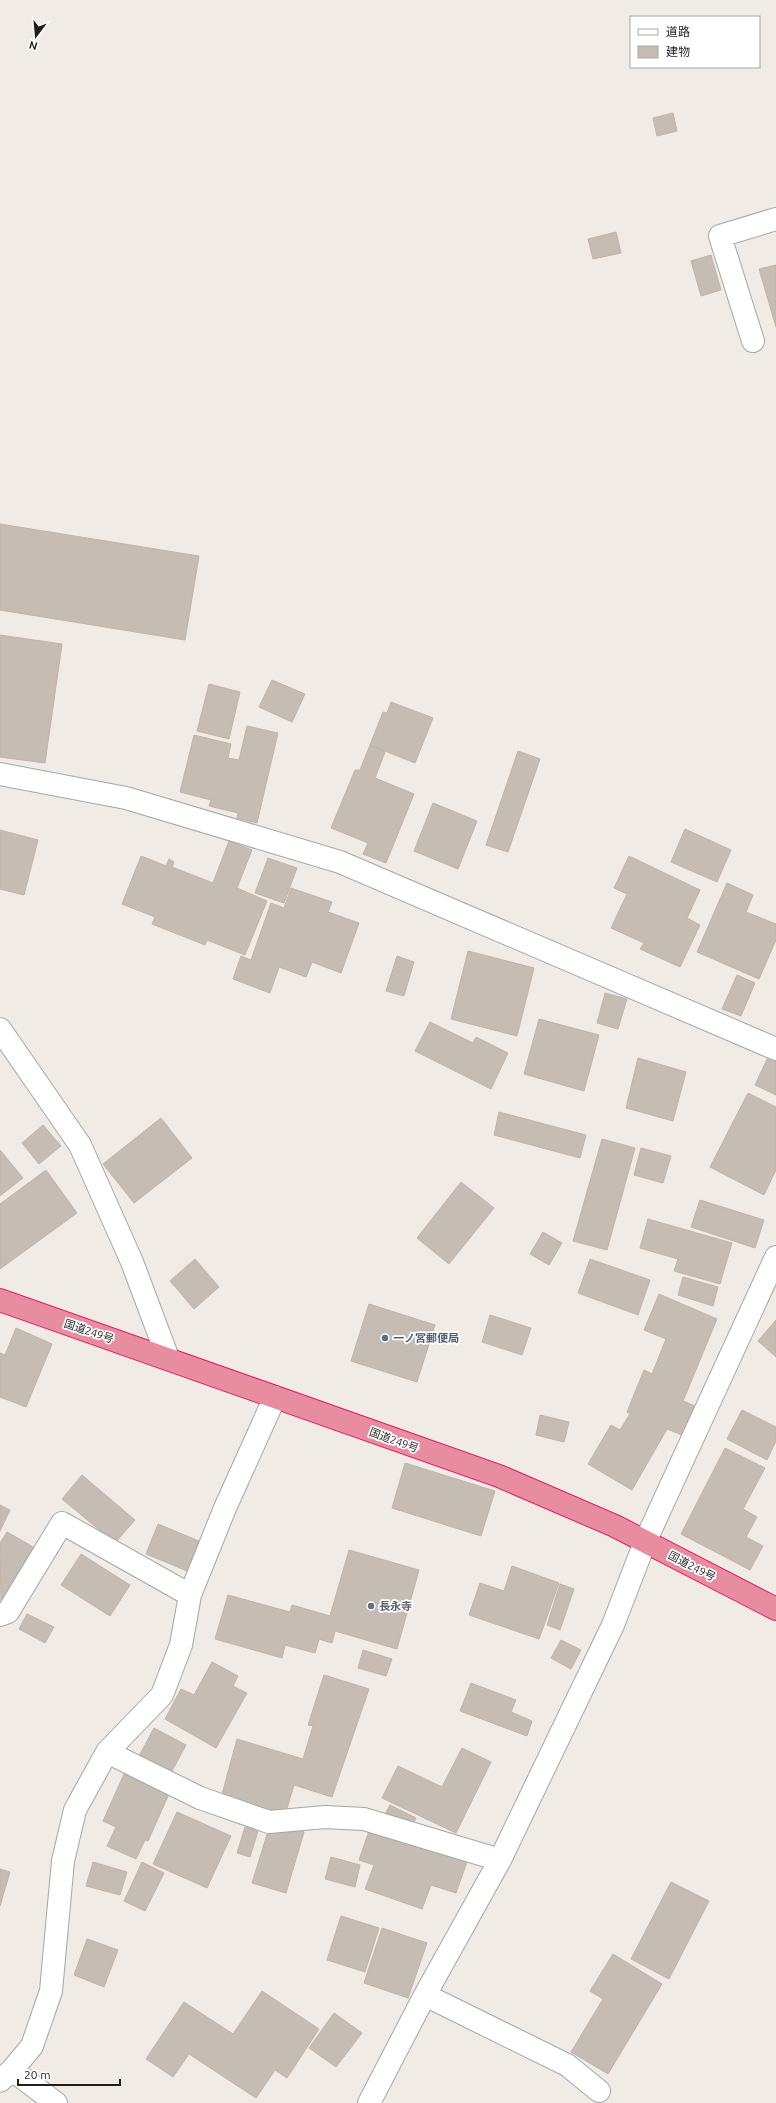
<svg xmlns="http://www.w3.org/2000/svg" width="776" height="2103" font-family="Ubuntu,'Noto Sans JP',sans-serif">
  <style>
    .building { fill: #c5bcb4; stroke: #c2b2a7 }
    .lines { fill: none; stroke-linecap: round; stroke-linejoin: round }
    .minor-casing { stroke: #a6a6a6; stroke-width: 24 }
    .highway-casing { stroke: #de2268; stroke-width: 24 }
    .minor { stroke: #fff; stroke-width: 22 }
    .highway { stroke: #e88ca0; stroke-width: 22 }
    .service-dot { fill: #5c6f8a; stroke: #fff; stroke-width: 1.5 }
    .worship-dot { fill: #6b7280; stroke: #fff; stroke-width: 1.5 }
    .labels { text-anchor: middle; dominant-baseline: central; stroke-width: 3.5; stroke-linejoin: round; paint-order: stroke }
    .street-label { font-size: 11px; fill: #1f1f1f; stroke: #fff }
    .service-label { font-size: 11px; font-weight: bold; fill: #4e5e75; stroke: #fff; text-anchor: start }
    .worship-label { font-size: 11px; font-weight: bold; fill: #5b616d; stroke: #fff; text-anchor: start }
  </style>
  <rect width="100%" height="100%" fill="#f0ece5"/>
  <path class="building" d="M 673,113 L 677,131 L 657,136 L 653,118 Z
    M 616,232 L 621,253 L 593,259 L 588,239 Z
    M 711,255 L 721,290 L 701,296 L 691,261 Z
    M 776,265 L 776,327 L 759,269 Z
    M 0,524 L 199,556 L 185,640 L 0,610 Z
    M 0,635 L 62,644 L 45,763 L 0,757 Z
    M 272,680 L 305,694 L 292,722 L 259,707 Z
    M 209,684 L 240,692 L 229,739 L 197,731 Z
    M 391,702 L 433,718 L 415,763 L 370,745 L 383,712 L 387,713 Z
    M 247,726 L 278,733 L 257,823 L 237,818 L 238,813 L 209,806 L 211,800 L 180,792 L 194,735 L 231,744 L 228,758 L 239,760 Z
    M 370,745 L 385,752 L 375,778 L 414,794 L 386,863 L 363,854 L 368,843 L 331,828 L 355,770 L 360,770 Z
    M 518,751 L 540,759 L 508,852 L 486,845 Z
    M 433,803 L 477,821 L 458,869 L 414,851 Z
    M 685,829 L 731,850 L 717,882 L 671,862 Z
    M 0,830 L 38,840 L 24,895 L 0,889 Z
    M 229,841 L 252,850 L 237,888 L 267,901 L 245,955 L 207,940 L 205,945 L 152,924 L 155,917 L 122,904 L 141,856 L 166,866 L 169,859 L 174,862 L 172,867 L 213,883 Z
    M 629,856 L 700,890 L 687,918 L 700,925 L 680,967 L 640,949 L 644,943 L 611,928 L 627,894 L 614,888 Z
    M 268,858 L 297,868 L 284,903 L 255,893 Z
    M 727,883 L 753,895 L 746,912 L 776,924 L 776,940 L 759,979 L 697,952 Z
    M 291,888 L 332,902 L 328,912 L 359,923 L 341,973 L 312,962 L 306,977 L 279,967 L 270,993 L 233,979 L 241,956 L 251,960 L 271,903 L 284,908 Z
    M 468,951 L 534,968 L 517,1036 L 451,1019 Z
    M 397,956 L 414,962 L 404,996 L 386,991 Z
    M 737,975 L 755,983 L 741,1016 L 722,1009 Z
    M 605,993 L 627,999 L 618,1029 L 597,1023 Z
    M 539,1019 L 599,1035 L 584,1091 L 524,1074 Z
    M 430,1022 L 473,1043 L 476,1037 L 508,1053 L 491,1089 L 415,1051 Z
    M 769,1055 L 776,1058 L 776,1095 L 755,1085 Z
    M 638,1058 L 686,1072 L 673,1121 L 626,1108 Z
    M 748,1093 L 776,1107 L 776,1170 L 764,1195 L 710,1167 Z
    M 499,1112 L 586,1135 L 580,1158 L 494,1135 Z
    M 161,1118 L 192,1158 L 134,1203 L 103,1164 Z
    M 43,1125 L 61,1146 L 39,1164 L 22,1143 Z
    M 602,1139 L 635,1148 L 607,1250 L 573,1241 Z
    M 641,1148 L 671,1156 L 663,1183 L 634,1175 Z
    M 0,1150 L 23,1178 L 0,1196 Z
    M 46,1170 L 77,1213 L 0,1269 L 0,1204 Z
    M 461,1182 L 494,1208 L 449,1264 L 417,1238 Z
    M 700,1200 L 764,1220 L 755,1248 L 691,1227 Z
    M 648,1219 L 732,1243 L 720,1284 L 674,1271 L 678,1259 L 640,1248 Z
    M 543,1232 L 562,1243 L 549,1265 L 530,1254 Z
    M 195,1259 L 219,1287 L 194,1309 L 170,1281 Z
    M 590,1259 L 650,1280 L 638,1315 L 578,1293 Z
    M 683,1277 L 718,1287 L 713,1306 L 678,1295 Z
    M 659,1294 L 717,1319 L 683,1401 L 695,1406 L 682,1435 L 667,1429 L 632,1490 L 588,1464 L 611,1425 L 620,1430 L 630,1414 L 627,1412 L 644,1370 L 652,1374 L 666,1339 L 644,1330 Z
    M 369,1304 L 435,1325 L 417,1382 L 351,1361 Z
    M 490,1315 L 531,1328 L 522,1355 L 482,1342 Z
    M 776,1320 L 776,1357 L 758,1341 Z
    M 16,1328 L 52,1344 L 26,1407 L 0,1397 L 0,1353 L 5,1355 Z
    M 742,1410 L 776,1427 L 776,1441 L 767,1460 L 727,1439 Z
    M 540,1415 L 569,1422 L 564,1442 L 536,1435 Z
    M 725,1448 L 765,1468 L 743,1509 L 757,1517 L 746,1537 L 763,1546 L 750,1570 L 681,1534 Z
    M 405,1463 L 495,1491 L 481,1536 L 392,1508 Z
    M 82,1475 L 135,1520 L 115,1543 L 62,1499 Z
    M 0,1505 L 10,1510 L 0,1531 Z
    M 158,1524 L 199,1541 L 187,1571 L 146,1554 Z
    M 7,1532 L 35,1548 L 1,1603 L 0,1543 Z
    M 349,1550 L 419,1570 L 397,1649 L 335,1631 L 332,1643 L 319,1639 L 315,1653 L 285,1645 L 282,1658 L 215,1639 L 228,1595 L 290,1612 L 292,1605 L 330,1616 Z
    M 81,1554 L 130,1585 L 110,1616 L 61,1585 Z
    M 512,1566 L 559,1583 L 539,1639 L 469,1615 L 480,1583 L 504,1591 Z
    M 560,1584 L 574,1589 L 560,1630 L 547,1625 Z
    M 27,1614 L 54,1627 L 45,1643 L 19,1629 Z
    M 561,1640 L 581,1650 L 571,1669 L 551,1658 Z
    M 363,1650 L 392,1659 L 386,1676 L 358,1668 Z
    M 212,1662 L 238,1676 L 233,1686 L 247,1693 L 216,1748 L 165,1719 L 181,1689 L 194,1695 Z
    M 324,1675 L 369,1689 L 332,1797 L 294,1785 L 285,1815 L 221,1798 L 237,1739 L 303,1759 L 313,1726 L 308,1725 Z
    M 471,1683 L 516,1700 L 511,1712 L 532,1721 L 527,1736 L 460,1711 Z
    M 154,1728 L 186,1745 L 171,1773 L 139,1756 Z
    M 462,1748 L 491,1762 L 456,1833 L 382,1798 L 398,1766 L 442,1787 Z
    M 124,1774 L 169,1794 L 148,1841 L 145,1840 L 136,1859 L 107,1846 L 116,1827 L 103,1821 Z
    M 390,1805 L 416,1818 L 411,1828 L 385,1814 Z
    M 177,1812 L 231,1836 L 207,1888 L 153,1864 Z
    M 245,1827 L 258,1831 L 250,1857 L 237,1853 Z
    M 289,1827 L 304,1832 L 286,1893 L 252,1883 L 269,1828 L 288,1833 Z
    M 370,1828 L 467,1862 L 456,1893 L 431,1885 L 422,1909 L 365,1889 L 374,1865 L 359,1860 Z
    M 331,1857 L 360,1865 L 355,1887 L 325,1879 Z
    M 93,1862 L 127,1872 L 120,1895 L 86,1886 Z
    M 142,1862 L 164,1873 L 145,1911 L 124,1901 Z
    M 0,1869 L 10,1872 L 0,1906 Z
    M 671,1882 L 709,1901 L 669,1979 L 631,1959 Z
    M 341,1916 L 379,1928 L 365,1972 L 327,1960 Z
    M 382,1928 L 427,1943 L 408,1998 L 364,1983 Z
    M 87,1939 L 118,1950 L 104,1987 L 74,1975 Z
    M 613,1954 L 662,1984 L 608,2074 L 571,2052 L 603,1999 L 590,1991 Z
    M 262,1991 L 319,2029 L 287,2078 L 275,2070 L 256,2098 L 189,2054 L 173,2077 L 146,2059 L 184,2002 L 233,2034 Z
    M 334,2013 L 362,2033 L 336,2067 L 309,2048 Z"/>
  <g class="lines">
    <defs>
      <path id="minor" d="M 753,341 L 720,236 L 776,219
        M 0,774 L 126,798 L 340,862 L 776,1049
        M 0,1029 L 80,1145 L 132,1262 L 168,1358
        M 0,1615 L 8,1612 L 62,1523 L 190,1595
        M 107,1752 L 200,1798 L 269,1822 L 325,1817 L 364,1819 L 500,1860
        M 425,1995 L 567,2065 L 599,2091
        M 12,2070 L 56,2103
        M 0,2081 L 12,2070 L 32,2046 L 51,1991 L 63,1861 L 75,1810 L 107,1752 L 162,1695 L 181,1645 L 190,1595 L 225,1508 L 275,1397
        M 369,2103 L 425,1995 L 500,1860 L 613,1625 L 645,1542 L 776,1257"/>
      <path id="highway" d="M 0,1300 L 499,1476 L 615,1526 L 776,1609"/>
    </defs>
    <use href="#minor" class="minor-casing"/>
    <use href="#highway" class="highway-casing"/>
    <use href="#minor" class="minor"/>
    <use href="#highway" class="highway"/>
  </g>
  <circle class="service-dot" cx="385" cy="1338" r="4"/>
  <circle class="worship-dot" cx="371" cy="1606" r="4"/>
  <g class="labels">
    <g class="street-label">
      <text transform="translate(89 1331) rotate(19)">国道249号</text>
      <text transform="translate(394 1440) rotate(20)">国道249号</text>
      <text transform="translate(692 1566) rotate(27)">国道249号</text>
    </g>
    <g class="service-label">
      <text x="393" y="1338">一ノ宮郵便局</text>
    </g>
    <g class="worship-label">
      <text x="379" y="1606">長永寺</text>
    </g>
  </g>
  <rect x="630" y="16" width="130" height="52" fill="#ffffff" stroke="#a5a5a5"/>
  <rect x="638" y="29" width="20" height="6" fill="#ffffff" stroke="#a5a5a5"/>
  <text x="666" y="36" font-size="12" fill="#1f1f1f">道路</text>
  <rect x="638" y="46" width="20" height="12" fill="#c5bcb4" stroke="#a5a5a5"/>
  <text x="666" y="56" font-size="12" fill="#1f1f1f">建物</text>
  <g transform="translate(36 36) rotate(196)" stroke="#ffffff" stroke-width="3" paint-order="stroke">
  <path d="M0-3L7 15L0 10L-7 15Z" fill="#1f1f1f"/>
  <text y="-6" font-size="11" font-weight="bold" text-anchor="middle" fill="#1f1f1f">N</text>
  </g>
  <path d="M18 2079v6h102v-6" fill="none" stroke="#1f1f1f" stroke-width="2"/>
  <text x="24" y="2079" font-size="12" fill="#1f1f1f" stroke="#ffffff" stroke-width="3" paint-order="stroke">20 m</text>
</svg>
